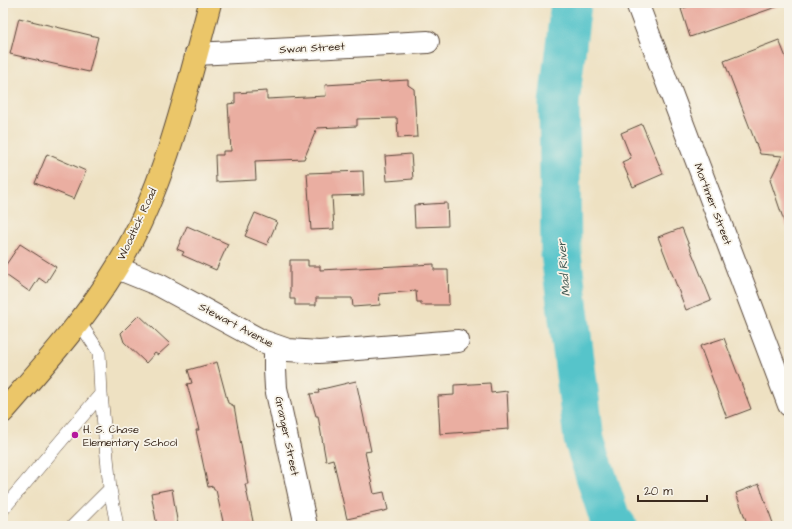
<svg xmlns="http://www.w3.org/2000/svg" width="792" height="529" font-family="'Architects Daughter',sans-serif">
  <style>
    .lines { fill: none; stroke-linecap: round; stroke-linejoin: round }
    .river { stroke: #56c4ca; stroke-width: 41 }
    .building { fill: #eaaea1 }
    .service-casing { stroke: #564537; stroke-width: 14 }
    .minor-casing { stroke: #564537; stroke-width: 24 }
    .primary-casing { stroke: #564537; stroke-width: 24 }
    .service { stroke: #fff; stroke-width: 13 }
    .minor { stroke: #fff; stroke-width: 22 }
    .primary { stroke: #ebc669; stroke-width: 22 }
    .poi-dot { fill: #b5179e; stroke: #f7f3e8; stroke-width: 1.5 }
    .labels { text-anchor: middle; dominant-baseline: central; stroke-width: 3.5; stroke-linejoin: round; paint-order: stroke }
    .street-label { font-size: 11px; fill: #3b2a1e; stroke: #f7f3e8 }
    .poi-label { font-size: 11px; fill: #3b2a1e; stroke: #f7f3e8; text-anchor: start }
    .water-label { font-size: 12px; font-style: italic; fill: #435852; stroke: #f7f3e8 }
  </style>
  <rect width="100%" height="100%" fill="#f7f3e8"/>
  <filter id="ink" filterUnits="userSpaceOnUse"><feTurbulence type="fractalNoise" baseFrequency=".025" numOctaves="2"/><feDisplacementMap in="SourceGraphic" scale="8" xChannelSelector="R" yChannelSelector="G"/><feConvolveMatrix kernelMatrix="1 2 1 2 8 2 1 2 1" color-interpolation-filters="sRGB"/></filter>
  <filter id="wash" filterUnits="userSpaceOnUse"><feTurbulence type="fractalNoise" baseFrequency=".012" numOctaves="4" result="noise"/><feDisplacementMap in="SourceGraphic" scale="16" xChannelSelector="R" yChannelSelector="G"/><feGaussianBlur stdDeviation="0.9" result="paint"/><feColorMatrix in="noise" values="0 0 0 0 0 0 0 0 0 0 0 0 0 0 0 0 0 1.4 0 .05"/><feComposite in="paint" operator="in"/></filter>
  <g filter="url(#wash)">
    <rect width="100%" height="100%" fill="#eee1c2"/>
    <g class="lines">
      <path class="river" d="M 571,3 L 559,103 L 561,254 L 584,439 L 610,519 L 616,526"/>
    </g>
    <g id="blocks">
      <path class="building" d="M 698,3 L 779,3 L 779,6 L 690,37 L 681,9 Z
        M 19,18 L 98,37 L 89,72 L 10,54 Z
        M 779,40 L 789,65 L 789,226 L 786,227 L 770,180 L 782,156 L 760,154 L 724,61 Z
        M 408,80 L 408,85 L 414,89 L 417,137 L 398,138 L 397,118 L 357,119 L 357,126 L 317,128 L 304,159 L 255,161 L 256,180 L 216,182 L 215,155 L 223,155 L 223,151 L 231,151 L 228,104 L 235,103 L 235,93 L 267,91 L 267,99 L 326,96 L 325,85 Z
        M 642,124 L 663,174 L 633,187 L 622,162 L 631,158 L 621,133 Z
        M 47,154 L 86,171 L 74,199 L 35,183 Z
        M 411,154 L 413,179 L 387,181 L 385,156 Z
        M 363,171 L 364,195 L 332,196 L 334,229 L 311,230 L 307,173 Z
        M 447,203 L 448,226 L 415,227 L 414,205 Z
        M 255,213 L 277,222 L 267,245 L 245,236 Z
        M 187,226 L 228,244 L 216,270 L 182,255 L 184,252 L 177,249 Z
        M 682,228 L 711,300 L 686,310 L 658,237 Z
        M 20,244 L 56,267 L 46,283 L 39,278 L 30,292 L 3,273 L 3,269 Z
        M 290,260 L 308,260 L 308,266 L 320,266 L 320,270 L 434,264 L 434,270 L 448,270 L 449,305 L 421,305 L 421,302 L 417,302 L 416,291 L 379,294 L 380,305 L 353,307 L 352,298 L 316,298 L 316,305 L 295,305 L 295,299 L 290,299 Z
        M 139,315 L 170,344 L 158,355 L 155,353 L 146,363 L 124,342 L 121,333 Z
        M 724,338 L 751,409 L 727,418 L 700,346 Z
        M 217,362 L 228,403 L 234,406 L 248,484 L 245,484 L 254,526 L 224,526 L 216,490 L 214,490 L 213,486 L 208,487 L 196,430 L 199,430 L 187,384 L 192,383 L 188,370 Z
        M 356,381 L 371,451 L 365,452 L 374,494 L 384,492 L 388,510 L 347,519 L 333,459 L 326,461 L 318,416 L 316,416 L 310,394 L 319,393 L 318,390 Z
        M 490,383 L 491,393 L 507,391 L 509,429 L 440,434 L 438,396 L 454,395 L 454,385 Z
        M 759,484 L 774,526 L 748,526 L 736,493 Z
        M 172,489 L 178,526 L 157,526 L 151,493 Z"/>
    </g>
  </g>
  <g filter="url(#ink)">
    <use href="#blocks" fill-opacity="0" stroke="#564537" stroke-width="1"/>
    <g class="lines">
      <defs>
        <path id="service" d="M 110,489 L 117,526
          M 3,509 L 101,394
          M 73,526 L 110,489 L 101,394 L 99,352 L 79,322"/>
        <path id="minor" d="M 637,3 L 789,405
          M 196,54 L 428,42
          M 117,268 L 159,285 L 262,341 L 288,350 L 319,352 L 458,341
          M 275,346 L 275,370 L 276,388 L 306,526"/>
        <path id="primary" d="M 3,412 C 43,366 85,320 117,267 C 164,190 187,90 210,3"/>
      </defs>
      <use href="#service" class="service-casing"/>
      <use href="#minor" class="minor-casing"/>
      <use href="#primary" class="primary-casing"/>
      <use href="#service" class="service"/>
      <use href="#minor" class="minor"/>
      <use href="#primary" class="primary"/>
    </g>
  </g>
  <circle class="poi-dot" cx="75" cy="435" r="4"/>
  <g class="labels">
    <g class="street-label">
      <text transform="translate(312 48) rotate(-3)">Swan Street</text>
      <text transform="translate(713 204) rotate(69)">Mortimer Street</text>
      <text transform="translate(137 224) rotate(-65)">Woodtick Road</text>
      <text transform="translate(236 325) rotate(28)">Stewart Avenue</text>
      <text transform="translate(287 436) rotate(78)">Granger Street</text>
    </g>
    <g class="poi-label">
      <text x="83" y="429">H. S. Chase<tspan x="83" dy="13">Elementary School</tspan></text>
    </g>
    <g class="water-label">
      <text transform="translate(564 268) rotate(-95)">Mad River</text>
    </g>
  </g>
  <rect width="792" height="529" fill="none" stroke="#f7f3e8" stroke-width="16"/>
  <path d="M638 495v6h69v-6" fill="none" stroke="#3b2a1e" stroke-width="2"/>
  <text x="644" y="495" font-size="12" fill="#3b2a1e" stroke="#f7f3e8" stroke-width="3" paint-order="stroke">20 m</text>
</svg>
